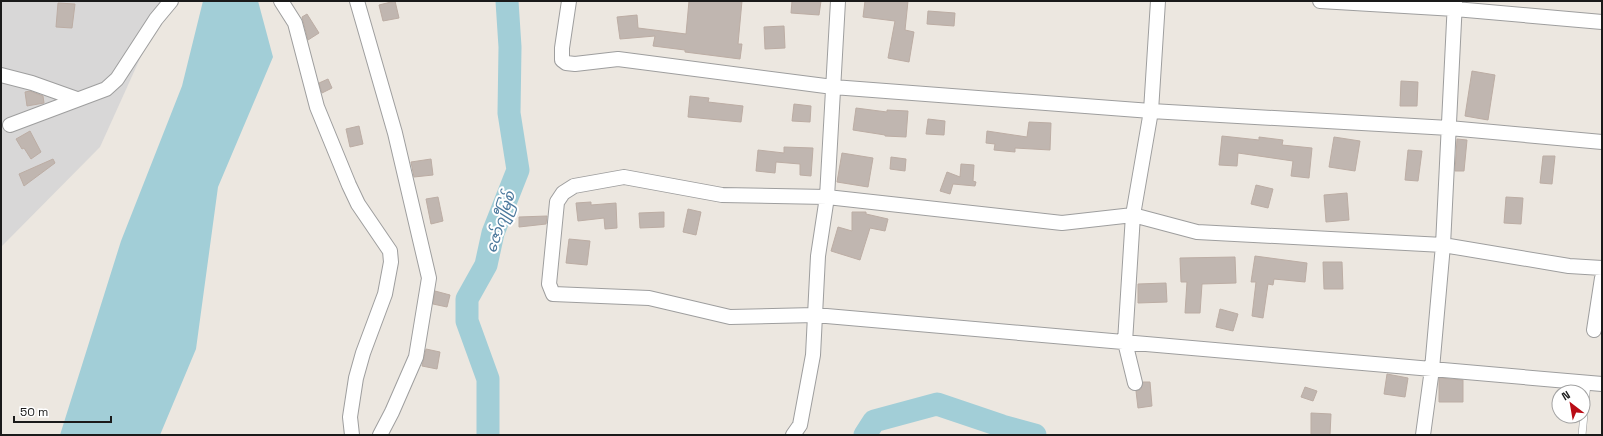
<svg xmlns="http://www.w3.org/2000/svg" width="1603" height="436" font-family="'Space Grotesk','Noto Sans Myanmar',sans-serif">
  <style>
    .residential { fill: #d8d7d7 }
    .water { fill: #a2ced7 }
    .lines { fill: none; stroke-linecap: round; stroke-linejoin: round }
    .river { stroke: #a2ced7; stroke-width: 23 }
    .building { fill: #c0b6b0; stroke: #bcada4 }
    .service-casing { stroke: #9e9e9e; stroke-width: 8 }
    .minor-casing { stroke: #9e9e9e; stroke-width: 16 }
    .service { stroke: #fff; stroke-width: 7 }
    .minor { stroke: #fff; stroke-width: 14 }
    .labels { text-anchor: middle; dominant-baseline: central; stroke-width: 4; stroke-linejoin: round; paint-order: stroke }
    .water-label { font-size: 15px; font-style: italic; fill: #4b789c; stroke: #fff }
  </style>
  <rect width="100%" height="100%" fill="#ece7e0"/>
  <path class="residential" d="M 1,1 L 166,1 L 100,147 L 1,247 Z"/>
  <path class="water" d="M 203,1 L 258,1 L 273,57 L 218,187 L 196,349 L 160,435 L 60,435 L 121,241 L 182,86 Z"/>
  <g class="lines">
    <path class="river" d="M 488,435 L 488,379 L 467,321 L 467,299 L 486,265 L 493,233 L 518,170 L 509,113 L 510,47 L 507,1
      M 865,435 L 874,421 L 937,404 L 1002,426 L 1035,435"/>
  </g>
  <path class="building" d="M 395,1 L 399,18 L 383,21 L 379,5 Z
    M 689,1 L 742,1 L 738,44 L 742,44 L 740,59 L 685,52 L 685,50 L 653,46 L 655,36 L 620,39 L 617,17 L 637,15 L 638,28 L 686,34 Z
    M 792,1 L 821,1 L 819,15 L 791,13 Z
    M 865,1 L 908,1 L 905,30 L 914,32 L 909,62 L 888,58 L 895,21 L 863,17 Z
    M 58,3 L 75,4 L 72,28 L 56,27 Z
    M 928,11 L 955,13 L 954,26 L 927,24 Z
    M 307,14 L 319,33 L 308,40 L 302,17 Z
    M 784,26 L 785,48 L 765,49 L 764,27 Z
    M 1472,71 L 1495,75 L 1488,120 L 1465,116 Z
    M 328,79 L 332,88 L 322,93 L 319,83 Z
    M 1401,81 L 1418,82 L 1417,106 L 1400,106 Z
    M 30,91 L 43,96 L 44,103 L 27,106 L 25,92 Z
    M 690,96 L 709,98 L 708,102 L 743,106 L 741,122 L 688,117 Z
    M 794,104 L 811,106 L 810,122 L 792,121 Z
    M 856,108 L 887,112 L 887,110 L 908,111 L 906,137 L 885,136 L 885,135 L 853,130 Z
    M 928,119 L 945,121 L 944,135 L 926,134 Z
    M 1029,122 L 1051,123 L 1050,150 L 1015,148 L 1015,152 L 994,150 L 995,144 L 986,143 L 987,131 L 1027,137 Z
    M 359,126 L 363,144 L 350,147 L 346,129 Z
    M 30,131 L 41,152 L 31,159 L 24,148 L 22,149 L 16,139 Z
    M 1222,136 L 1259,140 L 1259,137 L 1283,140 L 1282,145 L 1312,148 L 1309,178 L 1291,176 L 1293,161 L 1238,153 L 1237,166 L 1219,165 Z
    M 1334,137 L 1360,141 L 1355,171 L 1329,167 Z
    M 1457,139 L 1467,140 L 1464,171 L 1455,171 Z
    M 784,147 L 813,148 L 811,176 L 800,175 L 800,164 L 776,162 L 775,173 L 756,171 L 758,150 L 784,153 Z
    M 1408,150 L 1422,151 L 1418,181 L 1405,180 Z
    M 842,153 L 873,158 L 868,187 L 837,182 Z
    M 1543,156 L 1555,156 L 1552,184 L 1540,183 Z
    M 891,157 L 906,159 L 905,171 L 890,169 Z
    M 53,159 L 55,163 L 24,186 L 19,174 Z
    M 431,159 L 433,175 L 414,177 L 411,162 Z
    M 961,164 L 974,165 L 973,181 L 976,182 L 975,186 L 953,184 L 950,194 L 940,191 L 947,172 L 960,177 Z
    M 1256,185 L 1273,189 L 1268,208 L 1251,204 Z
    M 1347,193 L 1349,220 L 1326,222 L 1324,195 Z
    M 438,197 L 443,221 L 431,224 L 426,199 Z
    M 1506,197 L 1523,198 L 1521,224 L 1504,223 Z
    M 591,202 L 591,205 L 616,203 L 617,228 L 605,229 L 604,218 L 578,221 L 576,203 Z
    M 688,209 L 701,212 L 696,235 L 683,232 Z
    M 664,212 L 664,227 L 640,228 L 639,213 Z
    M 852,212 L 866,212 L 866,214 L 888,219 L 885,231 L 870,228 L 860,260 L 831,251 L 838,227 L 852,231 Z
    M 547,216 L 546,224 L 519,227 L 519,217 Z
    M 569,239 L 590,241 L 587,265 L 566,263 Z
    M 1255,256 L 1307,263 L 1305,282 L 1274,279 L 1273,285 L 1268,284 L 1263,318 L 1252,316 L 1256,282 L 1251,282 Z
    M 1235,257 L 1236,283 L 1202,284 L 1200,313 L 1185,313 L 1187,282 L 1181,282 L 1180,258 Z
    M 1323,262 L 1342,262 L 1343,289 L 1324,289 Z
    M 1166,283 L 1167,302 L 1138,303 L 1138,284 Z
    M 435,291 L 450,295 L 447,307 L 433,304 Z
    M 1220,309 L 1238,314 L 1233,331 L 1216,327 Z
    M 426,349 L 440,352 L 437,369 L 422,366 Z
    M 1387,374 L 1408,378 L 1405,397 L 1384,394 Z
    M 1439,378 L 1463,380 L 1463,402 L 1439,402 Z
    M 1143,382 L 1150,382 L 1152,406 L 1138,408 L 1136,391 L 1141,389 Z
    M 1305,387 L 1317,391 L 1313,401 L 1301,397 Z
    M 1311,413 L 1331,414 L 1330,435 L 1311,435 Z"/>
  <g class="lines">
    <defs>
      <path id="service" d="M 1582,435 L 1587,383"/>
      <path id="minor" d="M 281,1 L 295,23 L 317,107 L 349,185 L 358,204 L 390,251 L 391,262 L 385,294 L 363,353 L 356,378 L 350,417 L 352,435
        M 357,1 L 395,133 L 429,278 L 416,357 L 392,412 L 380,435
        M 569,1 L 562,48 L 562,60 L 566,63 L 575,64 L 618,59 L 833,87 L 1151,111 L 1449,128 L 1602,142
        M 1320,1 L 1455,9 L 1602,22
        M 1,75 L 32,83 L 77,99
        M 10,125 L 106,89 L 117,79 L 156,19 L 171,1
        M 1602,268 L 1569,266 L 1443,245 L 1197,232 L 1133,215 L 1062,223 L 827,197 L 722,195 L 624,177 L 574,186 L 563,193 L 557,202 L 549,284 L 553,294 L 649,298 L 730,317 L 815,315 L 1602,384
        M 1594,330 L 1602,278
        M 1135,383 L 1125,342 L 1133,215 L 1151,111 L 1158,1
        M 793,435 L 800,425 L 813,355 L 818,256 L 827,197 L 838,1
        M 1423,435 L 1432,369 L 1443,245 L 1455,1"/>
    </defs>
    <use href="#service" class="service-casing"/>
    <use href="#minor" class="minor-casing"/>
    <use href="#service" class="service"/>
    <use href="#minor" class="minor"/>
  </g>
  <g class="labels">
    <g class="water-label">
      <text transform="translate(500 222) rotate(-72)">ဇော်ဂျီမြစ်</text>
    </g>
  </g>
  <rect width="1603" height="436" fill="none" stroke="#1a1a1a" stroke-width="4"/>
  <g transform="translate(1571 404) rotate(329)"><circle r="19" fill="#ffffff" stroke="#a3a3a3"/>
  <path d="M0-3L7 15L0 10L-7 15Z" fill="#b90c16"/>
  <text y="-6" font-size="11" font-weight="bold" text-anchor="middle" fill="#1a1a1a">N</text>
  </g>
  <path d="M14 416v6h97v-6" fill="none" stroke="#1a1a1a" stroke-width="2"/>
  <text x="20" y="416" font-size="12" fill="#1a1a1a" stroke="#ffffff" stroke-width="3" paint-order="stroke">50 m</text>
</svg>
